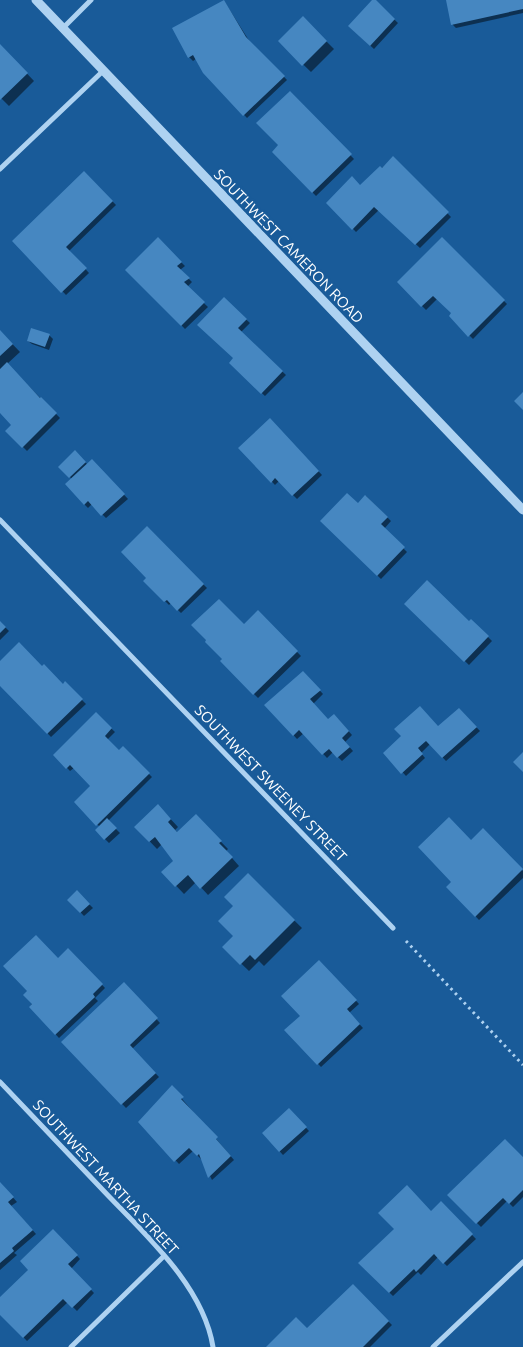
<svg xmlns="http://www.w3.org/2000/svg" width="523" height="1347" font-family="Ubuntu,sans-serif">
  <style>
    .shadow { fill: #0007 }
    .building { fill: #4687c1 }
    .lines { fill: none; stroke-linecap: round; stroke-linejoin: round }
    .path { stroke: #aed2f1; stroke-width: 3; stroke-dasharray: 2.5 4; stroke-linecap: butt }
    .minor { stroke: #aed2f1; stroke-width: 5 }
    .tertiary { stroke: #aed2f1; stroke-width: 9 }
    .labels { text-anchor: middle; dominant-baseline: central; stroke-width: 5; stroke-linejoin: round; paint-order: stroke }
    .street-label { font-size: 15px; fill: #fff; stroke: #195b99 }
  </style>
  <rect width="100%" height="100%" fill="#195b99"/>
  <path class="shadow" d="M 374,0 L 398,23 L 374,49 L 349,26 Z
    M 447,0 L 523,0 L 523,13 L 456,28 L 453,25 Z
    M 224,1 L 250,42 L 287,80 L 247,118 L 204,72 L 196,59 L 193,61 L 189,57 Z
    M 303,18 L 334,49 L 311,72 L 279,41 Z
    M 0,45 L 34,81 L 9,106 L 0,97 Z
    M 289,92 L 354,159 L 316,196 L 273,152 L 280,145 Z
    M 393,158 L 451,217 L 420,248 L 379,210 L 356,232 L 328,203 L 361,187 Z
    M 84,172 L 116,205 L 69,251 L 89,273 L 66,295 L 14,241 Z
    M 158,239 L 185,266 L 180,270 L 192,282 L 187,287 L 208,307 L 185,329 L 127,270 Z
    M 442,239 L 507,304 L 473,339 L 450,316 L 453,313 L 438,298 L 426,310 L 398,282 Z
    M 224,299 L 250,323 L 241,332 L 286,375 L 265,396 L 230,363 L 234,358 Z
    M 0,331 L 20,352 L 7,364 L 60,418 L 27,451 L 7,431 L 13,425 L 0,411 Z
    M 49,335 L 53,339 L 49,350 L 32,344 L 28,341 Z
    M 270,420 L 322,475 L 297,499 L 279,481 L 275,485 L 240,448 Z
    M 75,452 L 88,465 L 92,461 L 128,499 L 106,518 L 92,504 L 88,508 L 84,504 L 72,479 L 60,467 Z
    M 366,496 L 391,521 L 384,529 L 407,552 L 381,579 L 322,521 L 358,504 Z
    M 147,528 L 207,588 L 181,613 L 171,603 L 169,605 L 145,581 L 148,578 Z
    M 406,604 L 469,623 L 471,620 L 492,641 L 469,665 Z
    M 258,612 L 301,656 L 258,698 L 221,661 L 244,626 Z
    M 0,622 L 9,631 L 0,640 Z
    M 0,662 L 42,667 L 63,685 L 65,683 L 86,704 L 51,737 L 0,684 Z
    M 303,672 L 323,694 L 313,704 L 329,721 L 338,719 L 352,735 L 345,742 L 353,751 L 342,761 L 333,752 L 327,758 L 304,733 L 297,739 L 266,705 Z
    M 459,709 L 480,731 L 446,761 L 430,744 L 421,753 L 425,758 L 406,776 L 385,753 L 438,727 Z
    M 96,714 L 115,732 L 107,740 L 119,752 L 123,748 L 152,777 L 108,821 L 120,833 L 109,843 L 96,830 L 100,827 L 75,802 L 92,786 L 74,768 L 70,771 L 55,755 Z
    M 165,813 L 178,827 L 175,830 L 178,833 L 196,816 L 228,849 L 226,851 L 239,866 L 208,895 L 196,882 L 184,894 L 163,872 L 175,861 L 162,844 L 157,849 L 136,827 Z
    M 483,830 L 523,871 L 523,878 L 479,920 L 448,887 L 453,882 L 471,842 Z
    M 248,875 L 302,928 L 264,966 L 259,961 L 249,971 L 224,947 L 235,936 Z
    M 77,892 L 93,908 L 84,916 L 69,900 Z
    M 68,949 L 105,988 L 95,998 L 98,1001 L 59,1038 L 30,1007 L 58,959 Z
    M 319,961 L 359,1004 L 349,1013 L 363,1028 L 321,1067 L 286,1030 L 302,1016 Z
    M 124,984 L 160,1023 L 132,1049 L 159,1077 L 126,1108 L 63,1042 Z
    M 172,1087 L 234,1160 L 212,1180 L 202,1160 L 193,1151 L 179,1164 L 139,1122 Z
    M 289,1110 L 309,1131 L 283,1155 L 263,1133 Z
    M 523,1158 L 523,1197 L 513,1207 L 507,1201 L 481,1227 L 449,1195 Z
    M 0,1183 L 17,1202 L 11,1206 L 36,1234 L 14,1253 L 17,1255 L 0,1270 Z
    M 441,1203 L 476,1239 L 447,1266 L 438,1257 L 421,1275 L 418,1272 L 393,1296 L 359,1263 L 395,1229 L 432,1212 Z
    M 53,1231 L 80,1259 L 71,1269 L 94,1293 L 77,1311 L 68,1302 L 27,1341 L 0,1313 L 0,1299 L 30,1270 Z
    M 353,1286 L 392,1325 L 370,1347 L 268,1347 L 307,1330 Z"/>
  <path class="building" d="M 224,0 L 246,37 L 285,76 L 243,116 L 203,73 L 193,55 L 188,58 L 172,28 Z
    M 372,0 L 376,0 L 395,19 L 370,46 L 348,26 Z
    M 446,0 L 523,0 L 523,9 L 451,25 Z
    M 303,16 L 327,41 L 302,66 L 278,41 Z
    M 0,44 L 28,73 L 0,100 Z
    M 290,91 L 352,154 L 312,193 L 272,152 L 278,145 L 256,123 Z
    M 393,156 L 449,212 L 415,245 L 374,207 L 352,230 L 326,203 L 352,176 L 360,185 L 380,166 L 382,168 Z
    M 84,171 L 113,201 L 66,247 L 87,268 L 61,293 L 12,241 Z
    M 158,237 L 182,262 L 177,266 L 190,278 L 184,282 L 205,302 L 181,326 L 125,270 Z
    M 442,237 L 505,300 L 468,337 L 449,316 L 451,313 L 433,296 L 421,307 L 397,282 Z
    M 224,297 L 247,319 L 238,328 L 283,371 L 261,394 L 229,363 L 233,358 L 197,325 Z
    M 31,328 L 50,334 L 45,347 L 27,341 Z
    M 0,330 L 13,344 L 0,356 Z
    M 7,362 L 40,398 L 41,397 L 57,413 L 22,448 L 5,431 L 11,425 L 0,413 L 0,369 Z
    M 523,392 L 523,410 L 514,401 Z
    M 270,418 L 319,471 L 292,496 L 275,478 L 271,483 L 238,448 Z
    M 75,450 L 86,462 L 69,478 L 58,467 Z
    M 92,459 L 125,494 L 101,516 L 88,501 L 84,505 L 65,484 Z
    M 347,493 L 358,503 L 365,495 L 388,517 L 381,524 L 405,547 L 377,576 L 320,521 Z
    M 147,526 L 204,584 L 177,611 L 167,600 L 164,602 L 143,581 L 146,578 L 121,552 Z
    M 427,580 L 469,621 L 471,619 L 489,636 L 464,662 L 404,604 Z
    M 219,599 L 244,624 L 258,610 L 298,651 L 253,695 L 220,661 L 222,659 L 205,642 L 206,640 L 191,625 Z
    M 0,621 L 6,627 L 0,633 Z
    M 19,642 L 42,666 L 44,664 L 63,684 L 65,681 L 83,699 L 47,734 L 0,686 L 0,661 Z
    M 303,671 L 321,690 L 310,699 L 328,719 L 334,714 L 349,731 L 342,738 L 350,747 L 337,758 L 329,749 L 322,755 L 299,730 L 293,736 L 264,705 Z
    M 420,706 L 438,726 L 459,708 L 477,727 L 442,758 L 426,741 L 418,748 L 423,754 L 401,774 L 383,753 L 401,736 L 394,729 Z
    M 96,712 L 112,728 L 105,736 L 119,750 L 123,746 L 150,773 L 96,826 L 74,802 L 90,786 L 70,765 L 66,769 L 53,755 Z
    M 523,752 L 523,772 L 513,762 Z
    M 158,804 L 171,819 L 168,822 L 177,832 L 196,814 L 222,841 L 219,843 L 233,857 L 200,889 L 188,875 L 175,887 L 161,872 L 173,861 L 155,837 L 149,842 L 134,827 Z
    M 449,817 L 471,840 L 483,828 L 523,869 L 475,917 L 446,887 L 451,882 L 418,847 Z
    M 107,818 L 117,828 L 104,840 L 95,830 Z
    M 248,873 L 295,920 L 255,960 L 250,955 L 240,965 L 222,947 L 233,936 L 218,921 L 233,906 L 224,897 Z
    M 77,890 L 90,904 L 80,913 L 67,900 Z
    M 36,935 L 58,958 L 68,948 L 103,984 L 93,994 L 95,997 L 55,1035 L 29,1007 L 32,1004 L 23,995 L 27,991 L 3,966 Z
    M 319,960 L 357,1000 L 347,1009 L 360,1024 L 317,1065 L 284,1030 L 300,1016 L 281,996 Z
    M 124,982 L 158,1018 L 130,1045 L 156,1073 L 121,1105 L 61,1042 Z
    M 172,1085 L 184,1097 L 181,1099 L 218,1137 L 216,1139 L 231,1156 L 208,1178 L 199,1154 L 197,1156 L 189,1148 L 174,1162 L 138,1122 Z
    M 289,1108 L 307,1127 L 279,1152 L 262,1133 Z
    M 505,1139 L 523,1157 L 523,1190 L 509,1204 L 503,1198 L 476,1224 L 447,1195 Z
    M 0,1182 L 14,1197 L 8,1202 L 33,1230 L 12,1248 L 14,1251 L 0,1263 Z
    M 407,1185 L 431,1211 L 441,1201 L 473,1234 L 443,1264 L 434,1254 L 416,1272 L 414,1269 L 389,1293 L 358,1263 L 394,1229 L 378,1213 Z
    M 53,1229 L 78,1255 L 68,1264 L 92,1289 L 72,1308 L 63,1299 L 23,1338 L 0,1315 L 0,1297 L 28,1270 L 20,1261 Z
    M 353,1284 L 389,1321 L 363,1347 L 266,1347 L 296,1317 L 307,1328 Z"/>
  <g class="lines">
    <path class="path" d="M 406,941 L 523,1065"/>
    <path class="minor" d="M 63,28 L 91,0
      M 0,169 L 103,71
      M 0,520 L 393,928
      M 0,1082 C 33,1117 67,1152 100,1187 C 142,1232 203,1284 213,1347
      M 71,1347 L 164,1256
      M 433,1347 L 523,1262"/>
    <path class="tertiary" d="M 36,0 L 523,510"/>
  </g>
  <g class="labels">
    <g class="street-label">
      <text transform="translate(289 246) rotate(46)">SOUTHWEST CAMERON ROAD</text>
      <text transform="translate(271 783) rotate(46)">SOUTHWEST SWEENEY STREET</text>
      <text transform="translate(106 1177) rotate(47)">SOUTHWEST MARTHA STREET</text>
    </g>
  </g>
</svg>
